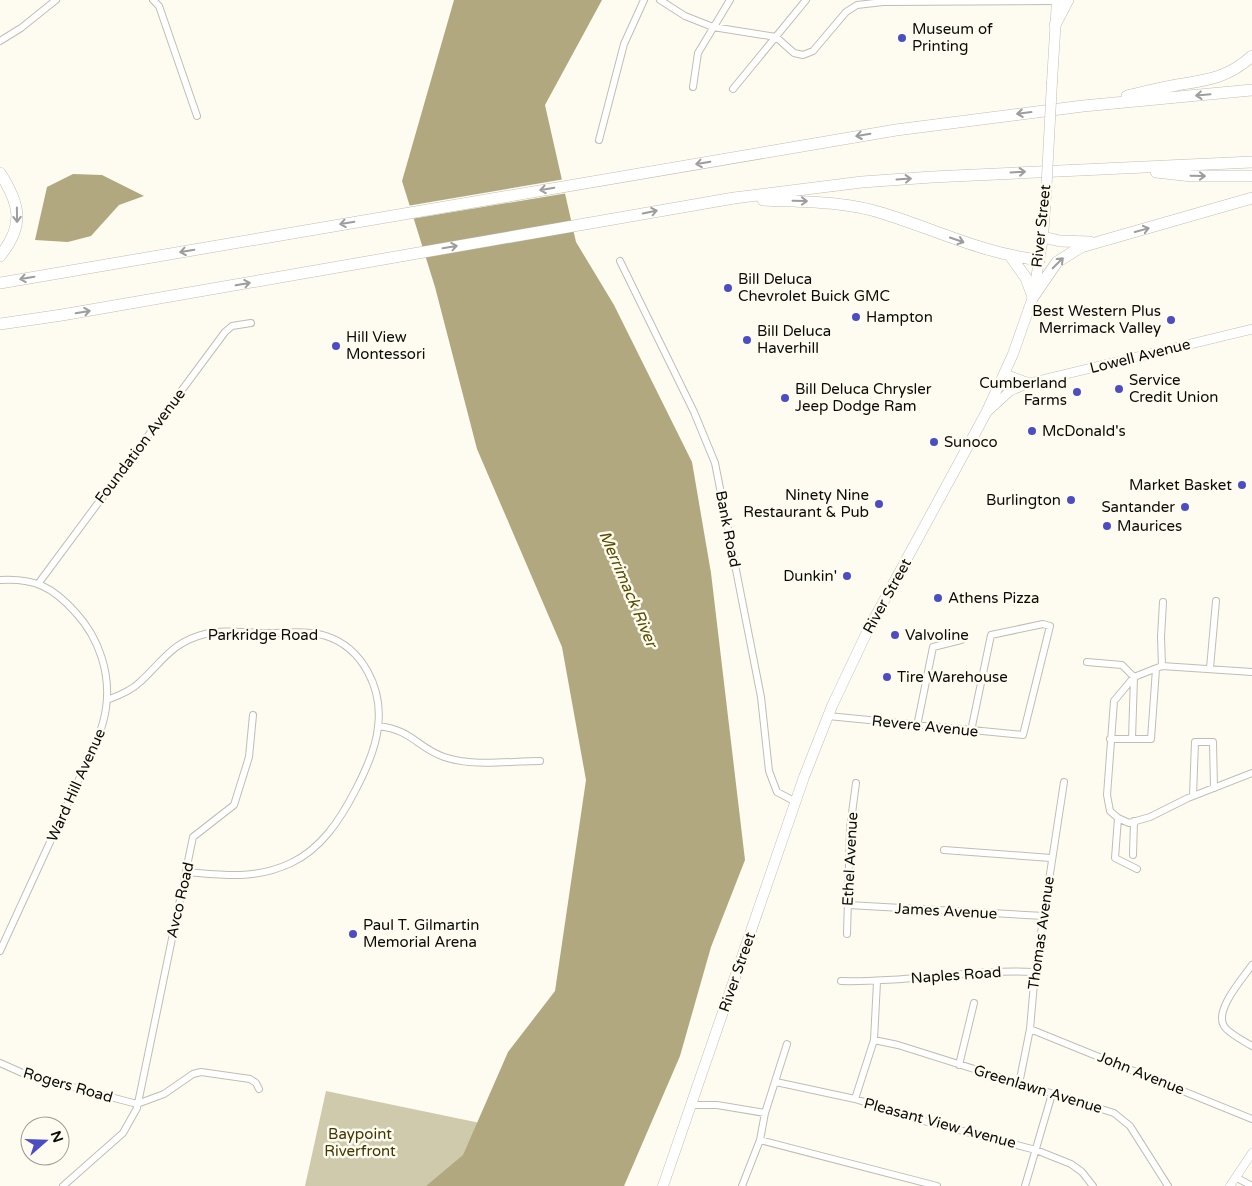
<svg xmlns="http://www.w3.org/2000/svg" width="1252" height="1186" font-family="'Varela Round',sans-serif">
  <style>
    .green { fill: #d0caac }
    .water { fill: #b1a87f }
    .pier { fill: #fefcf0 }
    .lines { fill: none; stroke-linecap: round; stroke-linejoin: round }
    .minor-casing { stroke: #c0beb2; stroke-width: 8 }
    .tertiary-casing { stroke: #c0beb2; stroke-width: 9 }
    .secondary-casing { stroke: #c0beb2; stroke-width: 10 }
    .primary-casing { stroke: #c0beb2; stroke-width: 11 }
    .motorway-casing { stroke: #c0beb2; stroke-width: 12 }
    .minor { stroke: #fff; stroke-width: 6 }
    .tertiary { stroke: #fff; stroke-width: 8 }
    .secondary { stroke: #fff; stroke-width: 9 }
    .primary { stroke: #fff; stroke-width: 10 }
    .motorway { stroke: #fff; stroke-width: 11 }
    .primary-bridge-casing { stroke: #c0beb2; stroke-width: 11; stroke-linecap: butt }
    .primary-bridge { stroke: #fff; stroke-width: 10 }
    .oneway { stroke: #9e9d9c }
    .poi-dot { fill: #4d4dc3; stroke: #fefcf0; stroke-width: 2 }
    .labels { text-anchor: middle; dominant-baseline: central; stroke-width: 5; stroke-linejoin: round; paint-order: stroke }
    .poi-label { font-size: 15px; fill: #0c0b08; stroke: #fefcf0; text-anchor: start }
    .street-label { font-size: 15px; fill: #0c0b08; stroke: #fefcf0 }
    .park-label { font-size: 15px; fill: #413600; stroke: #fefcf0 }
    .water-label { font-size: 16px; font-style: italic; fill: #5b4d00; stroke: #fefcf0 }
  </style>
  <rect width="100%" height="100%" fill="#fefcf0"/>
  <path class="green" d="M 326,1091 L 485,1124 L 469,1161 L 440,1186 L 305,1186 Z"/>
  <path class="water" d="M 454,0 L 602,0 L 545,105 L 576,242 L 614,305 L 692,462 L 711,573 L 745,860 L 711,947 L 680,1056 L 624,1186 L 426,1186 L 463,1155 L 508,1052 L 555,991 L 586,780 L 562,647 L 477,449 L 435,287 L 402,181 Z
    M 73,174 L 102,175 L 144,196 L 119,205 L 91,236 L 68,242 L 35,240 L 47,187 Z"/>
  <path class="pier" d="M 565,179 L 568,193 L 411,219 L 407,206 Z"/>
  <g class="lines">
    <defs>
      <path id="minor" d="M 153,0 L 159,6 L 197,116
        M 660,0 L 685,16 L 713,27 L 776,37 L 794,53 L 803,55 L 813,51 L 846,12 L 857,5 L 883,2 L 1057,1
        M 0,41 L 21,28 L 56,0
        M 693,87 L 698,53 L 730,0
        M 733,89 L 806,0
        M 599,140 L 624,44 L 644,0
        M 620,261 L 694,412 L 715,463 L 761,697 L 769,771 L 777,792 L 796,802
        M 0,580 C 35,578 53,587 76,613 C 99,638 111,674 106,708 C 102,737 85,765 73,792 C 49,845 24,898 0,951
        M 38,584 L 225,332 L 232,326 L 251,323
        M 1087,662 L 1122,665 L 1134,677 L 1132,739
        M 1162,666 L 1161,637 L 1163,602
        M 1210,668 L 1216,601
        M 1252,672 L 1162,666 L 1134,677 L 1114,701 L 1107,795 L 1110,811 L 1118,818 L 1129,823 L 1150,817 L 1188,798 L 1252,773
        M 107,700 C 118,696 131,691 140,682 C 163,661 172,642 205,634 C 224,629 247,633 266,633 C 285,633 308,630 326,636 C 363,648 383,689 378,727 C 376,749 365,772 355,791 C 340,820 321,849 291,863 C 255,880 224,875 187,872
        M 828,716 L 1023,735 L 1050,626 L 1043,624 L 991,635 L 971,731
        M 378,726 C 413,730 416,747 444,757 C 474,767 509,761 540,761
        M 917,726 L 933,647 L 961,640
        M 1110,739 L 1151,739 L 1156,669
        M 1193,796 L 1195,742 L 1213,742 L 1214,788
        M 1118,818 L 1115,858 L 1137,869
        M 944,850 L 1051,858
        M 1133,855 L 1134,821
        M 848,905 L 1044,916
        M 847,934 L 850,828 L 856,783
        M 1252,965 C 1243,978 1214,1010 1224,1026 C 1229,1034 1244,1041 1252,1046
        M 841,981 C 906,983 970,969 1035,972
        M 1030,1029 L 1252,1119
        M 874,1040 L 898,1045 L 1114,1113 L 1130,1126 L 1168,1186
        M 0,1063 L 27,1075 L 137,1104 L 164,1094 L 193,1074 L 201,1072 L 250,1079 L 256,1083 L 259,1089
        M 959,1065 L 974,1003
        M 776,1082 L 855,1099 L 924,1121 L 1036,1150 L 1071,1164 L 1082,1172 L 1093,1186
        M 1019,1084 L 1030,1029 L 1035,972 L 1064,782
        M 855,1099 L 874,1040 L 877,982
        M 691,1105 L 717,1105 L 765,1113
        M 760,1140 L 937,1186
        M 1237,1178 L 1252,1186
        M 63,1186 L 123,1133 L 137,1108 L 193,837 L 234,805 L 249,757 L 253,715
        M 742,1186 L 760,1140 L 765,1113 L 787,1044
        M 1025,1186 L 1052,1094"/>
      <path id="tertiary" d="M 1230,1186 L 1252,1153"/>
      <path id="secondary" d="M 1005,374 L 1029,383
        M 986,413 L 1010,391 L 1029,383 L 1252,329"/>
      <path id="primary" d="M 1052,82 L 1057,0
        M 663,1186 L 804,777 L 832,706 L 867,632 L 986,413 L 1013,354 L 1033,297 L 1043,237 L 1046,195"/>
      <path id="motorway" d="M 1055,25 L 1068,0
        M 1127,96 C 1144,92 1160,88 1177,85 C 1207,80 1228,78 1252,56
        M 1156,172 L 1192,176 L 1252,176
        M 0,173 C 20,204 25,225 0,256
        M 763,200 C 804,202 846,201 885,214 C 939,231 982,253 1039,260
        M 1043,237 L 1060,241 L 1090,242
        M 1011,257 L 1026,278 L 1033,297
        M 0,283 L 896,130 L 1083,106 L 1252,90
        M 1033,297 L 1057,262 L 1081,247 L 1252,198
        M 0,324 L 62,315 L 734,198 L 862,182 L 932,177 L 1252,162"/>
    </defs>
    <use href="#minor" class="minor-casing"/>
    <use href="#tertiary" class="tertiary-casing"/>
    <use href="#secondary" class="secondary-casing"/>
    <use href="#primary" class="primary-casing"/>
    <use href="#motorway" class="motorway-casing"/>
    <use href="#minor" class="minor"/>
    <use href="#tertiary" class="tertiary"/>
    <use href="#secondary" class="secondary"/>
    <use href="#primary" class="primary"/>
    <use href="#motorway" class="motorway"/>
    <defs>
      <path id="primary-bridge" d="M 1046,195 L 1052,82"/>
    </defs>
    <use href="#primary-bridge" class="primary-bridge-casing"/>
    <use href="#primary-bridge" class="primary-bridge"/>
  </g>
  <defs><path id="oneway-shaft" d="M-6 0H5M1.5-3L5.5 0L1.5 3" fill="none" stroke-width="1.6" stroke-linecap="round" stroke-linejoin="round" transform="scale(1.25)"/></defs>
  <g class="oneway">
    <use href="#oneway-shaft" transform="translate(1203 95) rotate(175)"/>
    <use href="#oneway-shaft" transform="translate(1024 113) rotate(173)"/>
    <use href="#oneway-shaft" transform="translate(863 135) rotate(171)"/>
    <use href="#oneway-shaft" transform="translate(703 163) rotate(170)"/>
    <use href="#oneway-shaft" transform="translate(1018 172) rotate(-3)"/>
    <use href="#oneway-shaft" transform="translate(1198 176) rotate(1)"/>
    <use href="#oneway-shaft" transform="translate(904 179) rotate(-4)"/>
    <use href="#oneway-shaft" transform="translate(547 189) rotate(170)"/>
    <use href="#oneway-shaft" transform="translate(800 201) rotate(1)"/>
    <use href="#oneway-shaft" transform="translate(650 212) rotate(-11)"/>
    <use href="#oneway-shaft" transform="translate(17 215) rotate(89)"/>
    <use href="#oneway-shaft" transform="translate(347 223) rotate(170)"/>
    <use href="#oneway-shaft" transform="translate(1142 230) rotate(-15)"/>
    <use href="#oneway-shaft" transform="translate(957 240) rotate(19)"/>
    <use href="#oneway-shaft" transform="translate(450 247) rotate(-10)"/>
    <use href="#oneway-shaft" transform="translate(187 251) rotate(170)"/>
    <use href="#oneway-shaft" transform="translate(1058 263) rotate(-45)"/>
    <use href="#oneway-shaft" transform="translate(27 278) rotate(170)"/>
    <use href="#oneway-shaft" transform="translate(243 284) rotate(-10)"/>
    <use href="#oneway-shaft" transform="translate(83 312) rotate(-10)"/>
  </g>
  <g class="poi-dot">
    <circle cx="902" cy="38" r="5"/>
    <circle cx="728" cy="288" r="5"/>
    <circle cx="856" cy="317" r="5"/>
    <circle cx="1171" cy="320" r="5"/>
    <circle cx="747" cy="340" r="5"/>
    <circle cx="336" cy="346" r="5"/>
    <circle cx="1119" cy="389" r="5"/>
    <circle cx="1077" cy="392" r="5"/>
    <circle cx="785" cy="398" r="5"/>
    <circle cx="1032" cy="431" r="5"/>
    <circle cx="934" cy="442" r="5"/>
    <circle cx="1242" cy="485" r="5"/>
    <circle cx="1071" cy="500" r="5"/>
    <circle cx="879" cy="504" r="5"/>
    <circle cx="1185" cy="507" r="5"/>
    <circle cx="1107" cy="526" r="5"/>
    <circle cx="847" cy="576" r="5"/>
    <circle cx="938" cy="598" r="5"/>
    <circle cx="895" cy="635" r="5"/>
    <circle cx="887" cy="677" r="5"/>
    <circle cx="353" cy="934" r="5"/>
  </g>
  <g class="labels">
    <g class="poi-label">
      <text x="912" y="29">Museum of<tspan x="912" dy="17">Printing</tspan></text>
      <text x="738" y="279">Bill Deluca<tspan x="738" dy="17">Chevrolet Buick GMC</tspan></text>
      <text x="1161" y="311" text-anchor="end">Best Western Plus<tspan x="1161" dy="17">Merrimack Valley</tspan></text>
      <text x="866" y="317">Hampton</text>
      <text x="757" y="331">Bill Deluca<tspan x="757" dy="17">Haverhill</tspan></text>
      <text x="346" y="337">Hill View<tspan x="346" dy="17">Montessori</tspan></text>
      <text x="1129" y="380">Service<tspan x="1129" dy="17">Credit Union</tspan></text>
      <text x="1067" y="383" text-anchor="end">Cumberland<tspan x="1067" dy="17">Farms</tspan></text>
      <text x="795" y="389">Bill Deluca Chrysler<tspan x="795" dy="17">Jeep Dodge Ram</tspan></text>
      <text x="1042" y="431">McDonald's</text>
      <text x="944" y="442">Sunoco</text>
      <text x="1232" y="485" text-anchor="end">Market Basket</text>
      <text x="869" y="495" text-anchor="end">Ninety Nine<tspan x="869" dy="17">Restaurant &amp; Pub</tspan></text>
      <text x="1061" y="500" text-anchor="end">Burlington</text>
      <text x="1175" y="507" text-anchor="end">Santander</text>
      <text x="1117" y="526">Maurices</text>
      <text x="837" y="576" text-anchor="end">Dunkin'</text>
      <text x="948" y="598">Athens Pizza</text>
      <text x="905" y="635">Valvoline</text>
      <text x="897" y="677">Tire Warehouse</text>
      <text x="363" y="925">Paul T. Gilmartin<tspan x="363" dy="17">Memorial Arena</tspan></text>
    </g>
    <g class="street-label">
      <text transform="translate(1041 226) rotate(-84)">River Street</text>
      <text transform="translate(1140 356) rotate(-14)">Lowell Avenue</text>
      <text transform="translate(140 446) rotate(-53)">Foundation Avenue</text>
      <text transform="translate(728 529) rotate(79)">Bank Road</text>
      <text transform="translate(887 596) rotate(-61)">River Street</text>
      <text x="263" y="635">Parkridge Road</text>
      <text transform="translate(925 726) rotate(6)">Revere Avenue</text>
      <text transform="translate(76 785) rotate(-66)">Ward Hill Avenue</text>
      <text transform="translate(850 859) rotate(-87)">Ethel Avenue</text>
      <text transform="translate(180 900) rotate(-77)">Avco Road</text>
      <text transform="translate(946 911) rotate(3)">James Avenue</text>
      <text transform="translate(1041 933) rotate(-82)">Thomas Avenue</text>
      <text transform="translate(737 972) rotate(-71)">River Street</text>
      <text transform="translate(956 975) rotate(-4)">Naples Road</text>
      <text transform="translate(1141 1073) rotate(22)">John Avenue</text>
      <text transform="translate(68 1085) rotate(16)">Rogers Road</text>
      <text transform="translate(1038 1089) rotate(17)">Greenlawn Avenue</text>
      <text transform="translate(940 1123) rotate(15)">Pleasant View Avenue</text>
    </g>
    <g class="park-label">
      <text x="360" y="1134">Baypoint<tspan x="360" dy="17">Riverfront</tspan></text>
    </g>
    <g class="water-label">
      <text transform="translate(628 589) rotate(67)">Merrimack River</text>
    </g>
  </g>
  <g transform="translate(45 1141) rotate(70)"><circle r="24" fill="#fefcf0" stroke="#9d9c93"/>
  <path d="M0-4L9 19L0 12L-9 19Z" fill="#4d4dc3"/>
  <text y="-8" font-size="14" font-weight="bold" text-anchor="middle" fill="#0c0b08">N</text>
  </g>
</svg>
